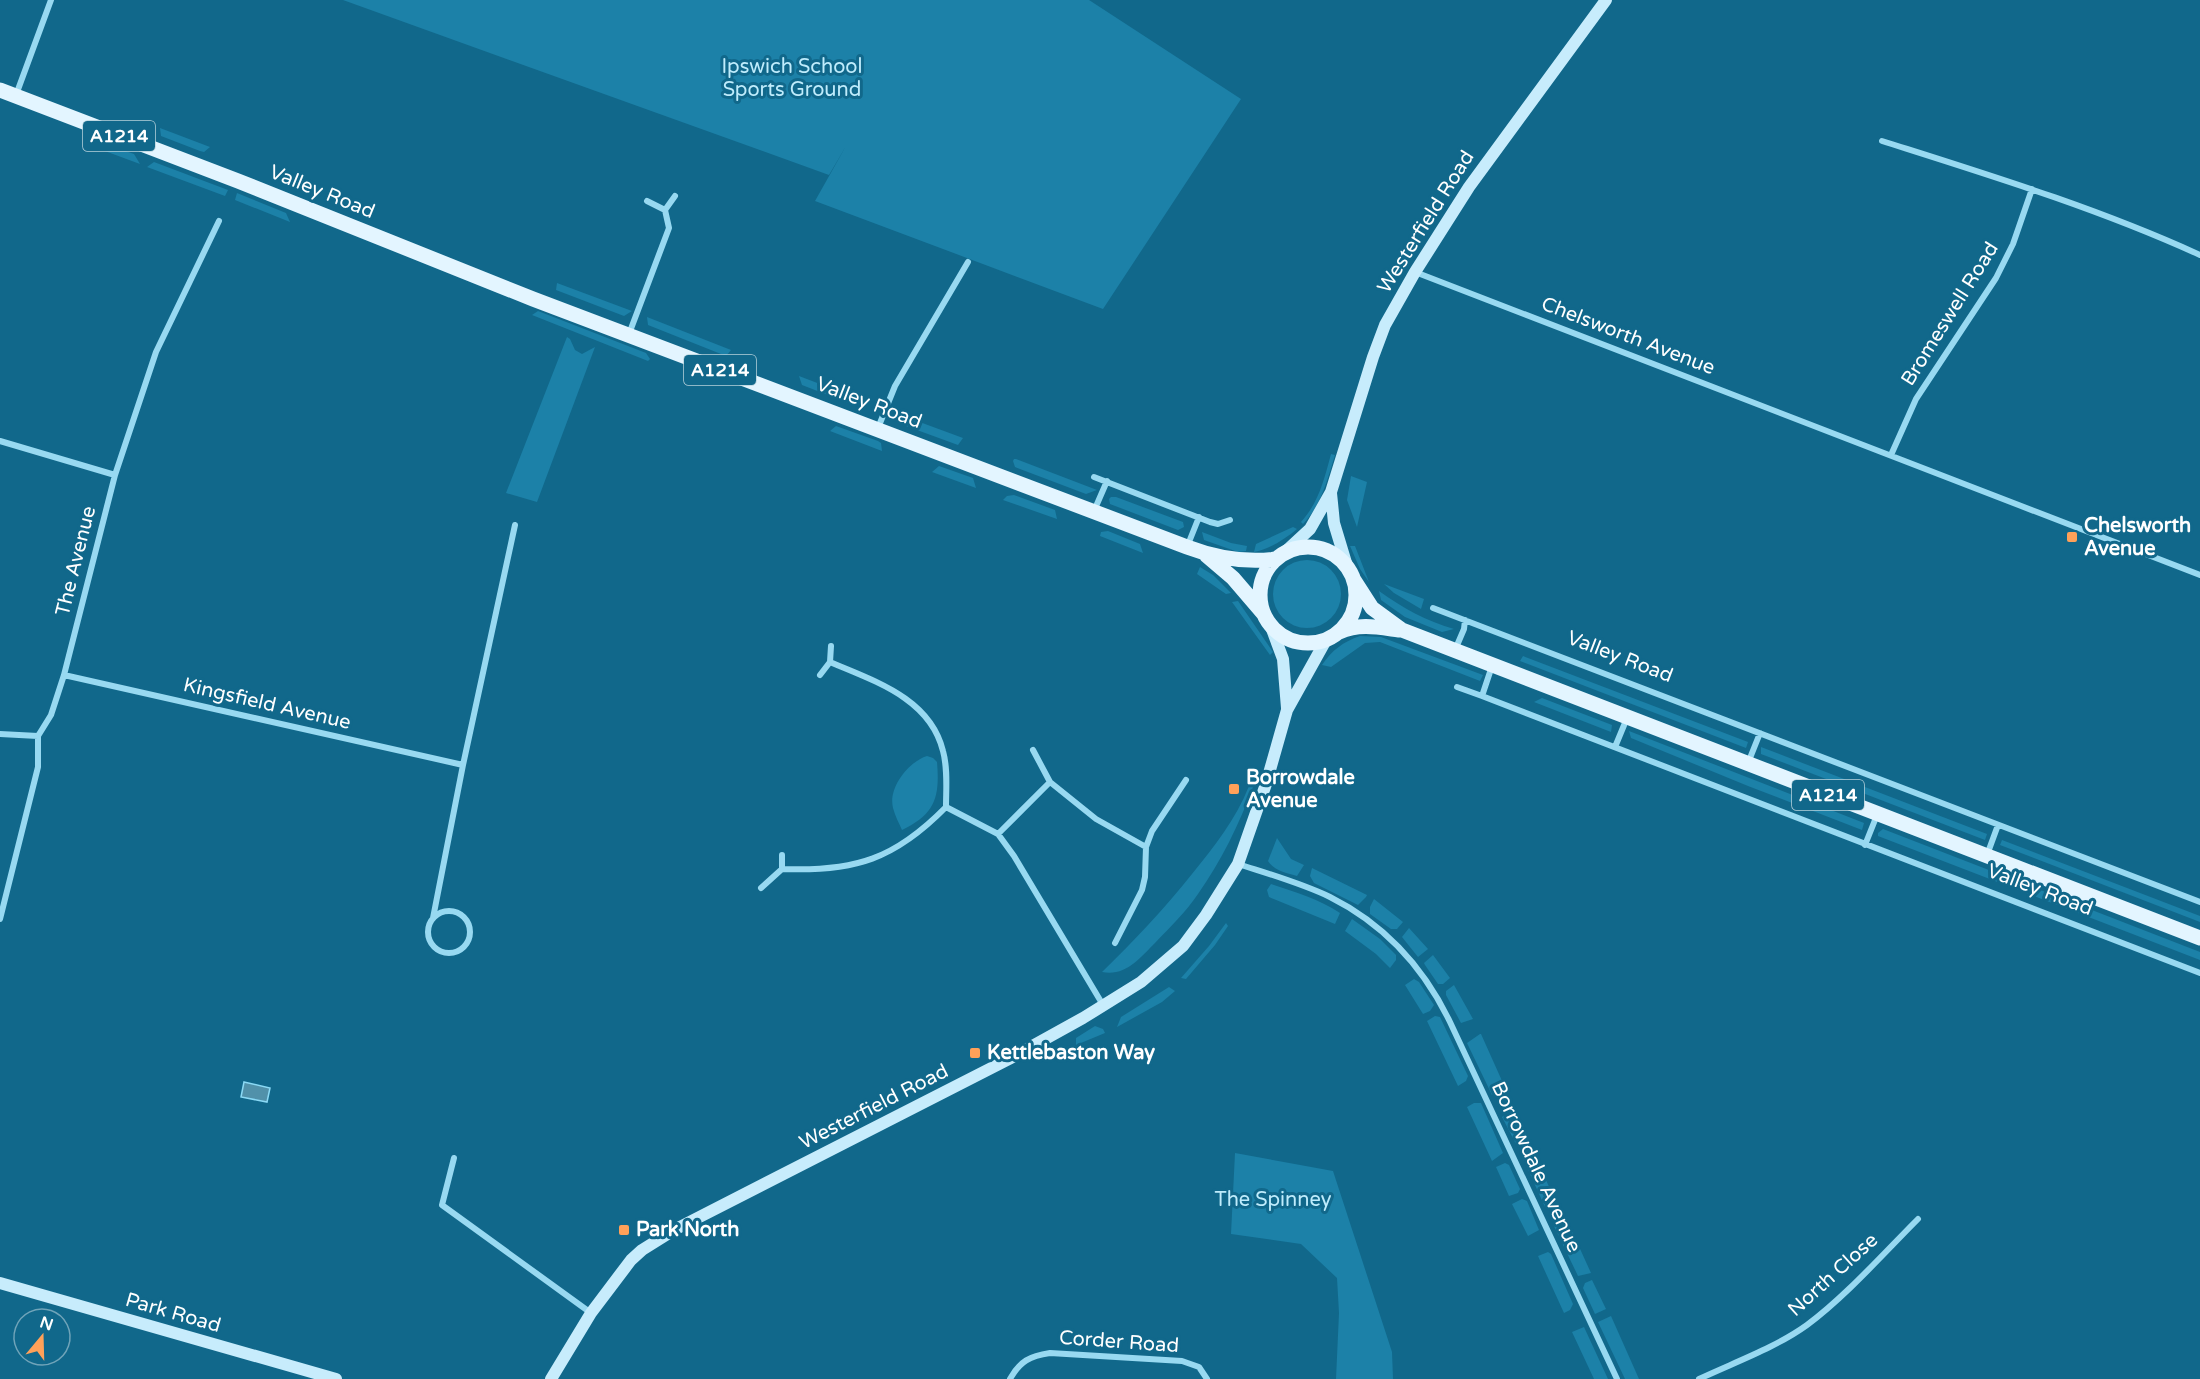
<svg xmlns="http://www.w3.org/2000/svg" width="2200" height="1379" font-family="'Varela Round',sans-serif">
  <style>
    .green { fill: #1c81a8 }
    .water { fill: #5191aa; stroke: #8ad9f5; stroke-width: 1.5 }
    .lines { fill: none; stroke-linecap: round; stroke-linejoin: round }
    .street { stroke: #98d9f1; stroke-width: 6 }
    .secondary { stroke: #c7ecfc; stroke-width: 12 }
    .primary { stroke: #e3f5ff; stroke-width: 15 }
    .poi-dot { fill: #ffa159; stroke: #11688b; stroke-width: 2 }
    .labels { text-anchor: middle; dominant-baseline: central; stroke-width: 6; stroke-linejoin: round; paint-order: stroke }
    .shield { fill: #11688b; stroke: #b8d2dc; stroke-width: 1.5 }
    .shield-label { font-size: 18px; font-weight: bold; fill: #fff }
    .park-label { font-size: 20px; fill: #bfecfc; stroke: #11688b }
    .street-label { font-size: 20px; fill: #fff; stroke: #11688b }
    .poi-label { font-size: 20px; font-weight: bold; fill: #fff; stroke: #11688b; text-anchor: start }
  </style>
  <rect width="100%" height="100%" fill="#11688b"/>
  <path class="green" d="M 343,0 L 1089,0 L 1241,99 L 1103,309 L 815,201 L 846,146 L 829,175 Z
    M 160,128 L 210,147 L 204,152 L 200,151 L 161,136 Z
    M 103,143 L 134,154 L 140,164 L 94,147 Z
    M 154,162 L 228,190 L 225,196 L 147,167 Z
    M 237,193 L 286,213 L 290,222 L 235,200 Z
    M 557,283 L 632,311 L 624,316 L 556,290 Z
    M 538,311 L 646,353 L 650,359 L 648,361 L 532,315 Z
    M 647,317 L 731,350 L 726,356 L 648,325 Z
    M 567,337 L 570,339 L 575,350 L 582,354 L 595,347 L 537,502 L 506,493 Z
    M 799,376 L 867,402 L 856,406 L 802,385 Z
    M 898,414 L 963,438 L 958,445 L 906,426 Z
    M 836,426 L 878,441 L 881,443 L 882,451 L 830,431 Z
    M 1331,454 L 1335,455 C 1327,480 1322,504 1303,524 L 1301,522 C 1319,502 1324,480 1331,454 Z
    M 1014,459 L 1016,459 L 1097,490 L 1086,494 L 1015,467 L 1013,461 Z
    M 939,466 L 973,478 L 976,488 L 932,472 Z
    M 1351,476 L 1367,482 L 1357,527 L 1347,500 Z
    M 1014,495 L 1055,510 L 1057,519 L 1003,500 L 1007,496 Z
    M 1111,497 L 1116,497 L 1183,522 L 1184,527 L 1178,530 L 1110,504 L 1109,499 Z
    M 1293,527 L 1297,529 C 1285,539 1270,549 1254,552 L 1256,544 Z
    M 1108,531 L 1140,544 L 1143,553 L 1100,536 L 1101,532 Z
    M 1202,532 L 1231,543 L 1247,546 L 1246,551 L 1238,552 L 1204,540 Z
    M 1350,546 L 1355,546 L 1369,582 L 1360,569 Z
    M1273 594a34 34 0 1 1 68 0a34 34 0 1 1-68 0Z
    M 1200,567 L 1213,575 L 1231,593 L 1226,594 L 1197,574 Z
    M 1384,584 L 1424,599 L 1421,609 L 1394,593 Z
    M 1379,591 C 1403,608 1426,621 1454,629 L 1442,632 L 1405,617 L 1381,600 Z
    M 1238,601 L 1273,652 L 1270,655 L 1232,602 Z
    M 1360,636 L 1381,637 L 1483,675 L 1480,681 L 1380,642 L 1365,643 L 1331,667 L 1322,665 C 1332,650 1343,642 1360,636 Z
    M 1523,656 L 1748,742 L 1746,748 L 1520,661 Z
    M 1542,698 L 1612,725 L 1611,732 L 1534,702 Z
    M 1629,731 L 1864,823 L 1862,830 L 1748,786 L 1631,738 Z
    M 1761,747 L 1987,834 L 1985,840 L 1761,754 Z
    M 927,756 L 933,758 L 937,762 C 940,798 935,814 902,830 C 899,823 895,816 893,808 C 888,788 908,762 927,756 Z
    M 1249,786 L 1253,787 C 1239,825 1221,861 1198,894 C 1186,912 1170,927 1155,943 C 1140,958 1125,977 1102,972 C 1134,941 1164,909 1192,874 C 1214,847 1236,819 1249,786 Z
    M 1883,829 L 2200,952 L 2200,960 L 1878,836 L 1878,833 Z
    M 1277,838 L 1291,859 L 1304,865 L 1297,876 C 1287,873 1274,871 1268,861 Z
    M 2002,840 L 2200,916 L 2200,922 L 2000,845 Z
    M 1312,868 L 1367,895 L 1366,897 L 1358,905 L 1314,883 L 1310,876 Z
    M 1271,884 C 1295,892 1319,899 1340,913 L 1335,924 L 1269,897 L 1267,890 Z
    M 1374,899 L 1403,922 L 1397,929 L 1391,929 L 1370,914 L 1370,907 Z
    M 1352,919 L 1380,939 L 1396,955 L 1396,960 L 1390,968 L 1376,954 L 1345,931 Z
    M 1226,923 L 1228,926 L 1215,945 L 1186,979 L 1181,978 L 1209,946 Z
    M 1409,928 L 1428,949 L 1418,957 L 1402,937 Z
    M 1433,955 L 1450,978 L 1443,984 L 1438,984 L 1425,965 L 1424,963 Z
    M 1414,979 L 1419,982 L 1434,1005 L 1430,1011 L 1423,1014 L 1405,985 Z
    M 1454,985 L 1473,1019 L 1461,1023 L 1446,995 L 1446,991 Z
    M 1169,987 L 1175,991 L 1162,1002 L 1117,1027 L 1121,1017 Z
    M 1435,1016 L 1440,1017 L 1468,1076 L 1466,1081 L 1458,1086 L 1427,1021 Z
    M 1095,1026 L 1103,1029 L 1105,1033 L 1076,1045 L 1076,1038 Z
    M 1480,1034 L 1481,1034 L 1507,1092 L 1492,1095 L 1467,1043 Z
    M 1474,1103 L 1481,1103 L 1503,1153 L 1492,1161 L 1467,1107 Z
    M 1514,1109 L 1529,1140 L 1516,1144 L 1502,1117 Z
    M 1531,1147 L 1556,1202 L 1545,1207 L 1520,1152 Z
    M 1235,1153 L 1333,1171 L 1392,1352 L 1393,1379 L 1336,1379 L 1339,1313 L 1337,1278 L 1301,1244 L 1231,1234 Z
    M 1505,1163 L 1509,1165 L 1520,1189 L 1518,1193 L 1509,1196 L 1496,1167 Z
    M 1522,1199 L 1527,1201 L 1539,1230 L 1528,1236 L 1512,1204 Z
    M 1566,1218 L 1591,1273 L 1578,1276 L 1553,1224 Z
    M 1548,1252 L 1551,1254 L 1573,1304 L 1570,1310 L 1564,1313 L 1538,1256 Z
    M 1592,1280 L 1606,1309 L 1595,1314 L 1583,1288 L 1585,1283 Z
    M 1611,1316 L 1639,1379 L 1625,1379 L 1598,1322 Z
    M 1584,1327 L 1608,1379 L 1594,1379 L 1572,1332 Z"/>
  <path class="water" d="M 244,1082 L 270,1088 L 267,1102 L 241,1097 Z"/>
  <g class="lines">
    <path class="street" d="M 16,95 L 51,0
      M 1882,141 C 1989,175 2097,208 2200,255
      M 647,201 L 665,210
      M 1415,272 L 2200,575
      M 629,334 L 669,228 L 665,210 L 675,196
      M 878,428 L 895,386 L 968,262
      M 0,441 L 115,475
      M 1891,455 L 1916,399 L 1996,278 L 2013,244 L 2032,189
      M 1094,477 L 1210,522 L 1218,524 L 1230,520
      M 1094,511 L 1107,481
      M 1187,547 L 1199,517
      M 1433,608 L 2200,902
      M 1455,650 L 1464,629 L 1465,620
      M 1492,666 L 1482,696 L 2200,973
      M 64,675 L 463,765
      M 820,675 L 830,662 L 831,646
      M 1457,687 L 1482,696
      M 0,734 L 38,736
      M 1615,747 L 1627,718
      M 1033,750 L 1050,782
      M 1748,763 L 1760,733
      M 946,807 L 998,834 L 1014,856 L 1103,1005
      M 998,834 L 1050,782 L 1096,819 L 1146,847
      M 1865,845 L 1877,815
      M 1987,855 L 1998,825
      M 1238,864 C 1269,874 1301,883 1330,897 C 1384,924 1424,968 1450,1022 L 1617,1379
      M 782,869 C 855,872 895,859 946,807 C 946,789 948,769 943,751 C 930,698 874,681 830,662
      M 761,888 L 782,869 L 782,855
      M428 932a21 21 0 1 1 42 0a21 21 0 1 1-42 0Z
      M 433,918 L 463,765 L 515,525
      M 0,919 L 38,767 L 38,736 L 51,715 L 64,675 L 115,475 L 156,352 L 219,221
      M 1115,943 L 1142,890 L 1145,877 L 1146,847 L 1152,831 L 1186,780
      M 454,1158 L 442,1205 L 591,1313
      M 1010,1379 C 1020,1361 1030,1356 1050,1353 L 1182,1361 L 1199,1367 L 1207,1379
      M 1699,1379 C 1735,1362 1775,1348 1807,1325 C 1845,1297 1884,1253 1918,1219"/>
    <path class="secondary" d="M 1331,493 L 1334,523 L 1347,566
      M 1284,553 L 1310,529 L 1331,492 L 1373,357 L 1385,325 L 1415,272 L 1469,187 L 1606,0
      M 1270,624 L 1283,659 L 1287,708
      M 0,1283 L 336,1379
      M 551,1379 L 591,1313 L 631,1260 L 642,1250 L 674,1230 L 1009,1059 L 1083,1018 L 1141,982 L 1183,946 L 1206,915 L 1238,864 L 1266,784 L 1287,710 L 1326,640"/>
    <path class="primary" d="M 0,90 L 238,181 L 533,299 L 1187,547 C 1216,558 1245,563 1276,559
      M1260 595a48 48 0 1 1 96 0a48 48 0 1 1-96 0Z
      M 1206,555 L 1233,578 L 1263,613
      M 1354,580 L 1372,608 L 1402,630 L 2200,938
      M 1339,632 C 1360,623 1377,627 1399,630"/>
  </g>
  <g class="poi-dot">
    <rect x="2066" y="531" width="12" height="12" rx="3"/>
    <rect x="1228" y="783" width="12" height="12" rx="3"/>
    <rect x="969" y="1047" width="12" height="12" rx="3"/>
    <rect x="618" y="1224" width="12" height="12" rx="3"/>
  </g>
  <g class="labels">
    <g class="shield">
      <rect x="83" y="121" width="72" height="30" rx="4.5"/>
      <rect x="684" y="355" width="72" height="30" rx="4.5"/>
      <rect x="1792" y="780" width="72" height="30" rx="4.5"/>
    </g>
    <g class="shield-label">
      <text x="119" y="136">A1214</text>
      <text x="720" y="370">A1214</text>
      <text x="1828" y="795">A1214</text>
    </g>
    <g class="park-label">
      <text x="792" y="67">Ipswich School<tspan x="792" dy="23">Sports Ground</tspan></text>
      <text x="1273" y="1200">The Spinney</text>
    </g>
    <g class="street-label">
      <text transform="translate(322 192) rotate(22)">Valley Road</text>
      <text transform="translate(1426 222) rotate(-58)">Westerfield Road</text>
      <text transform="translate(1950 314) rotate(-58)">Bromeswell Road</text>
      <text transform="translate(1628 336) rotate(21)">Chelsworth Avenue</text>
      <text transform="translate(869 403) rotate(21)">Valley Road</text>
      <text transform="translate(76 561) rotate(-76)">The Avenue</text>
      <text transform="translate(1620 657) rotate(21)">Valley Road</text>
      <text transform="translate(267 704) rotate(13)">Kingsfield Avenue</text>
      <text transform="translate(2040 890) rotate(21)">Valley Road</text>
      <text transform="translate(874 1107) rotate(-27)">Westerfield Road</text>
      <text transform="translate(1536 1167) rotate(65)">Borrowdale Avenue</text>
      <text transform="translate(1833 1275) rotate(-42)">North Close</text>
      <text transform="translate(173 1313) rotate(16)">Park Road</text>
      <text transform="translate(1119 1342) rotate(4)">Corder Road</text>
    </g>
    <g class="poi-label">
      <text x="2084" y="526">Chelsworth<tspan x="2084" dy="23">Avenue</tspan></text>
      <text x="1246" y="778">Borrowdale<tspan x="1246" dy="23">Avenue</tspan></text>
      <text x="987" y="1053">Kettlebaston Way</text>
      <text x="636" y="1230">Park North</text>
    </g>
  </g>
  <g transform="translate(42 1337) rotate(19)"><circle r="28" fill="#11688b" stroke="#70a4b9" stroke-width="1.5"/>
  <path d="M0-4.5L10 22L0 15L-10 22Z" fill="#ffa159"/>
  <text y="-9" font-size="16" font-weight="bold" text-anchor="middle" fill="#ffffff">N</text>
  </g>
</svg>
